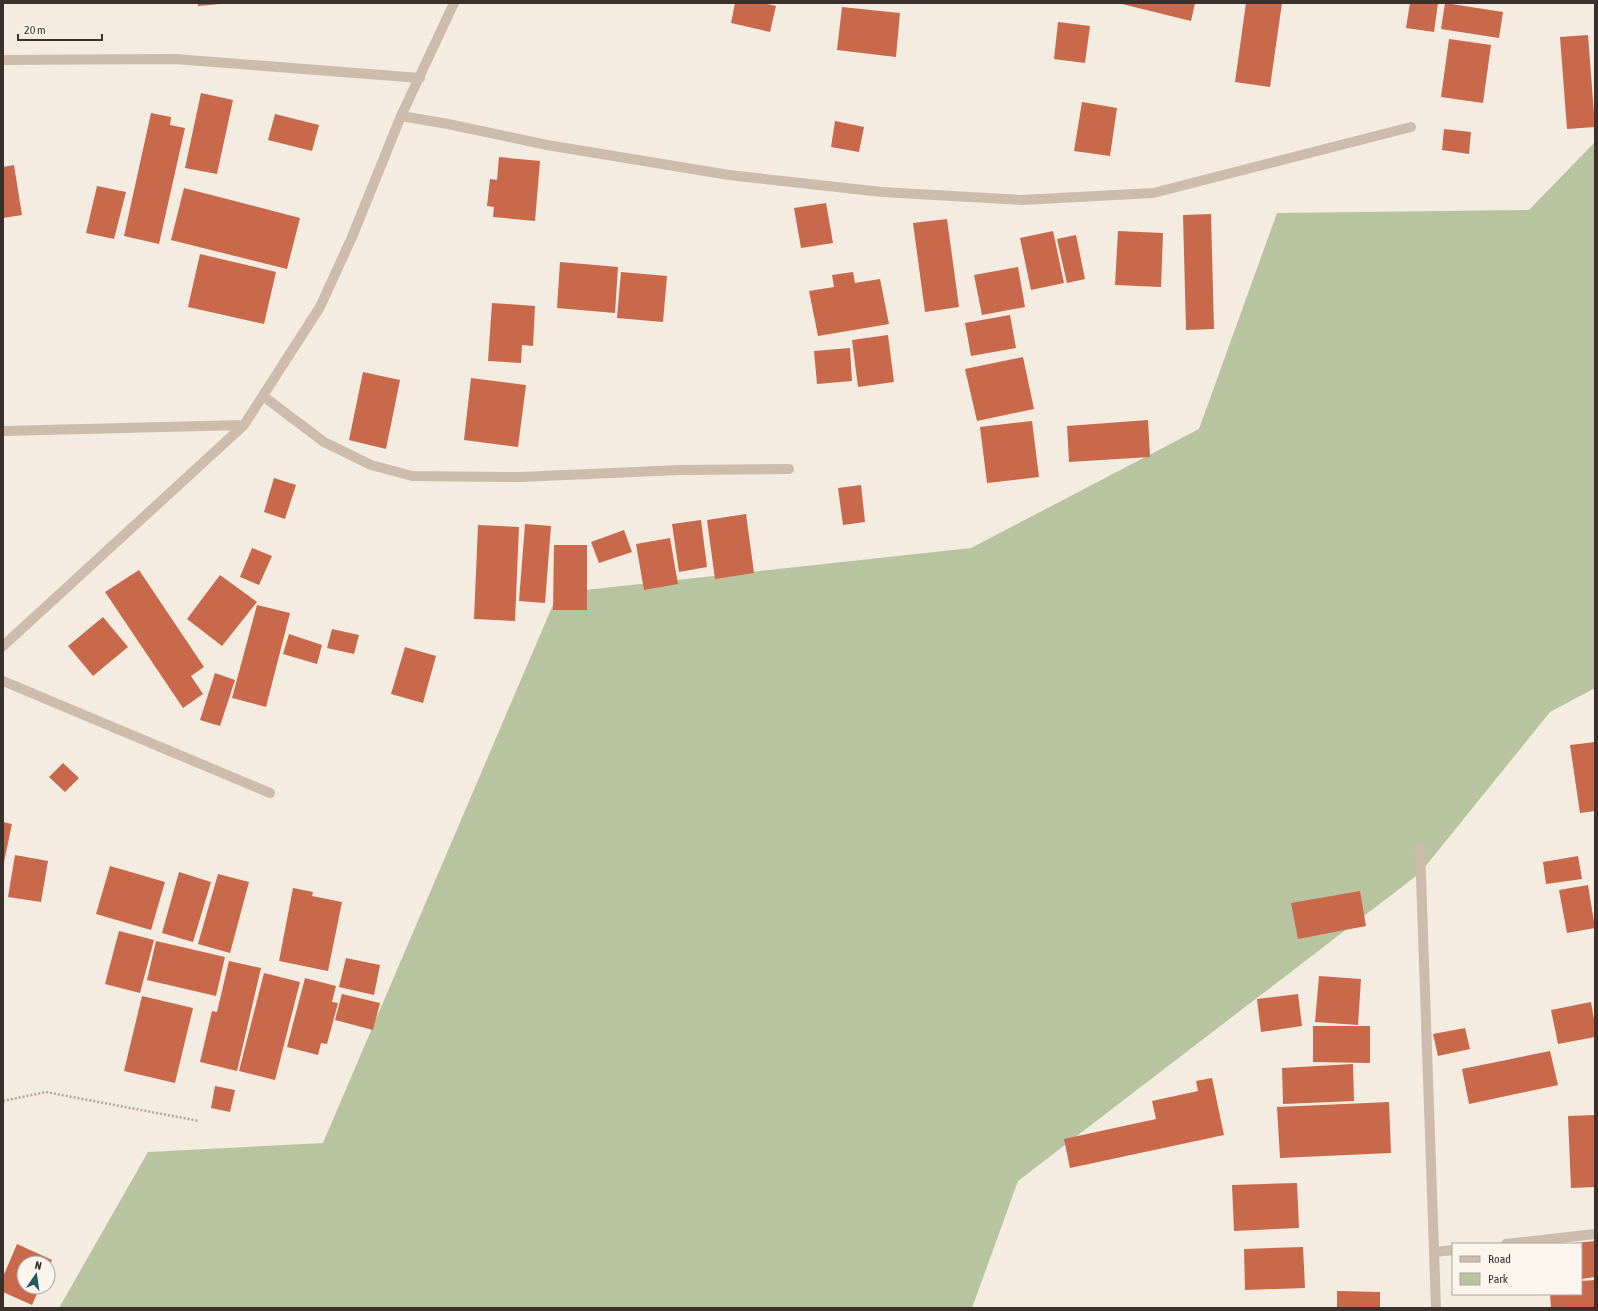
<svg xmlns="http://www.w3.org/2000/svg" width="1598" height="1311" font-family="'Asap Condensed',sans-serif">
  <style>
    .green { fill: #b8c4a0 }
    .building { fill: #c8694b }
    .lines { fill: none; stroke-linecap: round; stroke-linejoin: round }
    .path { stroke: #b9a596; stroke-width: 2.5; stroke-dasharray: 2 2; stroke-linecap: butt }
    .minor { stroke: #cdbbac; stroke-width: 10 }
  </style>
  <rect width="100%" height="100%" fill="#f4ebe1"/>
  <path class="green" d="M 1595,142 L 1595,688 L 1550,712 L 1420,873 L 1018,1181 L 972,1308 L 59,1308 L 148,1152 L 323,1143 L 558,593 L 971,548 L 1199,429 L 1277,213 L 1529,210 Z"/>
  <path class="building" d="M 198,3 L 220,3 L 220,4 L 198,6 Z
    M 735,3 L 763,3 L 776,6 L 770,32 L 731,23 Z
    M 1118,3 L 1195,3 L 1191,21 Z
    M 1246,3 L 1282,3 L 1270,87 L 1235,82 Z
    M 1410,3 L 1438,3 L 1434,32 L 1406,28 Z
    M 1445,3 L 1503,12 L 1499,38 L 1441,29 Z
    M 842,7 L 900,13 L 896,57 L 837,50 Z
    M 1058,22 L 1090,26 L 1085,63 L 1054,59 Z
    M 1588,35 L 1595,127 L 1567,129 L 1560,37 Z
    M 1449,39 L 1491,45 L 1483,103 L 1441,97 Z
    M 201,93 L 233,100 L 217,174 L 185,168 Z
    M 1082,102 L 1117,108 L 1110,156 L 1074,151 Z
    M 151,113 L 171,117 L 170,125 L 185,128 L 159,244 L 124,236 Z
    M 275,114 L 319,125 L 312,151 L 268,140 Z
    M 835,121 L 864,127 L 859,152 L 831,147 Z
    M 1444,129 L 1471,132 L 1469,154 L 1442,150 Z
    M 499,157 L 540,161 L 535,221 L 493,217 L 494,207 L 487,206 L 490,179 L 497,180 Z
    M 14,165 L 22,215 L 3,218 L 3,167 Z
    M 97,186 L 126,192 L 114,239 L 86,233 Z
    M 184,188 L 300,218 L 287,269 L 171,240 Z
    M 826,203 L 833,243 L 801,248 L 794,208 Z
    M 1211,214 L 1214,329 L 1186,330 L 1183,215 Z
    M 947,219 L 959,307 L 925,312 L 913,223 Z
    M 1053,231 L 1064,283 L 1031,290 L 1020,238 Z
    M 1118,231 L 1163,233 L 1161,287 L 1115,285 Z
    M 1076,235 L 1085,279 L 1067,283 L 1057,239 Z
    M 200,254 L 276,272 L 264,324 L 188,307 Z
    M 560,262 L 618,267 L 615,313 L 557,308 Z
    M 1018,267 L 1025,307 L 982,315 L 974,275 Z
    M 621,272 L 667,276 L 663,322 L 617,318 Z
    M 853,272 L 855,283 L 880,279 L 889,324 L 818,336 L 809,291 L 834,287 L 832,275 Z
    M 492,303 L 535,306 L 533,346 L 522,345 L 521,363 L 488,361 Z
    M 1010,315 L 1016,348 L 971,356 L 965,323 Z
    M 888,335 L 894,382 L 858,387 L 852,340 Z
    M 850,348 L 852,381 L 817,384 L 814,351 Z
    M 1023,357 L 1034,409 L 977,421 L 965,369 Z
    M 363,372 L 400,380 L 386,449 L 349,440 Z
    M 471,378 L 526,385 L 518,447 L 464,440 Z
    M 1148,420 L 1150,457 L 1069,462 L 1067,426 Z
    M 1032,421 L 1039,477 L 987,483 L 980,427 Z
    M 274,478 L 296,485 L 285,519 L 264,512 Z
    M 861,485 L 865,522 L 843,525 L 838,488 Z
    M 746,514 L 754,573 L 715,579 L 707,520 Z
    M 701,520 L 707,567 L 679,572 L 672,524 Z
    M 525,524 L 551,526 L 545,603 L 519,601 Z
    M 478,525 L 519,527 L 515,621 L 474,619 Z
    M 624,530 L 632,552 L 599,563 L 591,542 Z
    M 670,538 L 678,584 L 644,590 L 636,544 Z
    M 554,545 L 587,545 L 587,610 L 553,610 Z
    M 252,548 L 272,556 L 259,585 L 240,577 Z
    M 139,570 L 204,667 L 191,676 L 203,694 L 183,708 L 105,592 Z
    M 220,575 L 257,602 L 222,646 L 187,619 Z
    M 257,605 L 290,613 L 266,707 L 232,698 Z
    M 103,617 L 128,647 L 93,676 L 68,646 Z
    M 332,629 L 359,635 L 354,654 L 327,648 Z
    M 289,634 L 322,645 L 317,664 L 283,654 Z
    M 405,647 L 436,656 L 423,703 L 391,694 Z
    M 215,673 L 235,680 L 220,726 L 200,720 Z
    M 1595,742 L 1595,811 L 1580,813 L 1570,745 Z
    M 63,763 L 79,778 L 65,792 L 49,777 Z
    M 3,822 L 12,824 L 4,862 L 3,862 Z
    M 15,855 L 48,861 L 41,902 L 8,897 Z
    M 1578,856 L 1582,879 L 1546,884 L 1543,862 Z
    M 110,866 L 165,882 L 151,930 L 96,914 Z
    M 179,872 L 211,882 L 193,942 L 162,933 Z
    M 218,874 L 249,882 L 230,953 L 198,944 Z
    M 1588,885 L 1595,928 L 1567,933 L 1559,890 Z
    M 293,888 L 313,892 L 312,896 L 342,902 L 328,971 L 279,961 Z
    M 1360,891 L 1366,926 L 1298,939 L 1291,903 Z
    M 119,931 L 154,940 L 140,993 L 105,984 Z
    M 156,941 L 225,957 L 216,996 L 147,980 Z
    M 346,958 L 380,965 L 374,995 L 339,987 Z
    M 229,961 L 261,968 L 237,1071 L 200,1062 L 212,1011 L 217,1012 Z
    M 264,973 L 300,982 L 275,1080 L 239,1071 Z
    M 1319,976 L 1361,979 L 1358,1025 L 1315,1022 Z
    M 305,978 L 336,986 L 332,1002 L 338,1003 L 327,1044 L 321,1043 L 318,1055 L 287,1047 Z
    M 342,994 L 380,1003 L 373,1030 L 335,1020 Z
    M 1298,994 L 1302,1026 L 1261,1032 L 1257,999 Z
    M 142,996 L 193,1008 L 175,1083 L 124,1071 Z
    M 1591,1002 L 1595,1025 L 1595,1037 L 1558,1044 L 1551,1010 Z
    M 1313,1026 L 1370,1026 L 1370,1063 L 1313,1062 Z
    M 1465,1028 L 1470,1049 L 1438,1056 L 1433,1034 Z
    M 1550,1051 L 1558,1085 L 1469,1104 L 1462,1069 Z
    M 1353,1064 L 1354,1101 L 1283,1104 L 1282,1068 Z
    M 1212,1078 L 1224,1135 L 1070,1168 L 1064,1139 L 1156,1119 L 1152,1101 L 1198,1091 L 1196,1081 Z
    M 215,1086 L 235,1090 L 230,1112 L 211,1108 Z
    M 1389,1102 L 1391,1153 L 1280,1158 L 1277,1107 Z
    M 1595,1115 L 1595,1187 L 1571,1188 L 1568,1116 Z
    M 1297,1183 L 1299,1228 L 1234,1231 L 1232,1185 Z
    M 1595,1241 L 1595,1277 L 1581,1279 L 1581,1244 L 1576,1243 Z
    M 17,1244 L 52,1260 L 48,1269 L 48,1263 L 24,1263 L 24,1287 L 40,1287 L 32,1305 L 3,1292 L 3,1277 Z
    M 1303,1247 L 1305,1288 L 1245,1290 L 1244,1249 Z
    M 1595,1280 L 1595,1308 L 1551,1308 L 1550,1294 L 1581,1294 L 1581,1281 Z
    M 1337,1291 L 1380,1292 L 1380,1308 L 1337,1308 Z"/>
  <g class="lines">
    <path class="path" d="M 3,1101 L 46,1092 L 199,1121"/>
    <path class="minor" d="M 3,60 L 175,59 L 420,78
      M 401,116 L 448,124 L 547,145 L 729,175 L 882,192 L 1022,200 L 1153,193 L 1411,127
      M 263,396 L 324,442 L 371,465 L 412,476 L 520,477 L 680,470 L 789,469
      M 3,431 L 244,425
      M 3,646 L 244,425 L 320,307 L 352,237 L 401,116 L 454,3
      M 3,681 L 270,793
      M 1420,848 L 1436,1308
      M 1506,1244 L 1595,1234
      M 1435,1252 L 1453,1250"/>
  </g>
  <rect width="1598" height="1311" fill="none" stroke="#3b302b" stroke-width="8"/>
  <rect x="1452" y="1243" width="130" height="52" fill="#fbf5ee" stroke="#aea6a0"/>
  <rect x="1460" y="1256" width="20" height="6" fill="#cdbbac" stroke="#aea6a0"/>
  <text x="1488" y="1263" font-size="12" fill="#3b302b">Road</text>
  <rect x="1460" y="1273" width="20" height="12" fill="#b8c4a0" stroke="#aea6a0"/>
  <text x="1488" y="1283" font-size="12" fill="#3b302b">Park</text>
  <g transform="translate(36 1275) rotate(13)"><circle r="19" fill="#fbf5ee" stroke="#aea6a0"/>
  <path d="M0-3L7 15L0 10L-7 15Z" fill="#1f5a5e"/>
  <text y="-6" font-size="11" font-weight="bold" text-anchor="middle" fill="#3b302b">N</text>
  </g>
  <path d="M18 34v6h84v-6" fill="none" stroke="#3b302b" stroke-width="2"/>
  <text x="24" y="34" font-size="12" fill="#3b302b" stroke="#fbf5ee" stroke-width="3" paint-order="stroke">20 m</text>
</svg>
